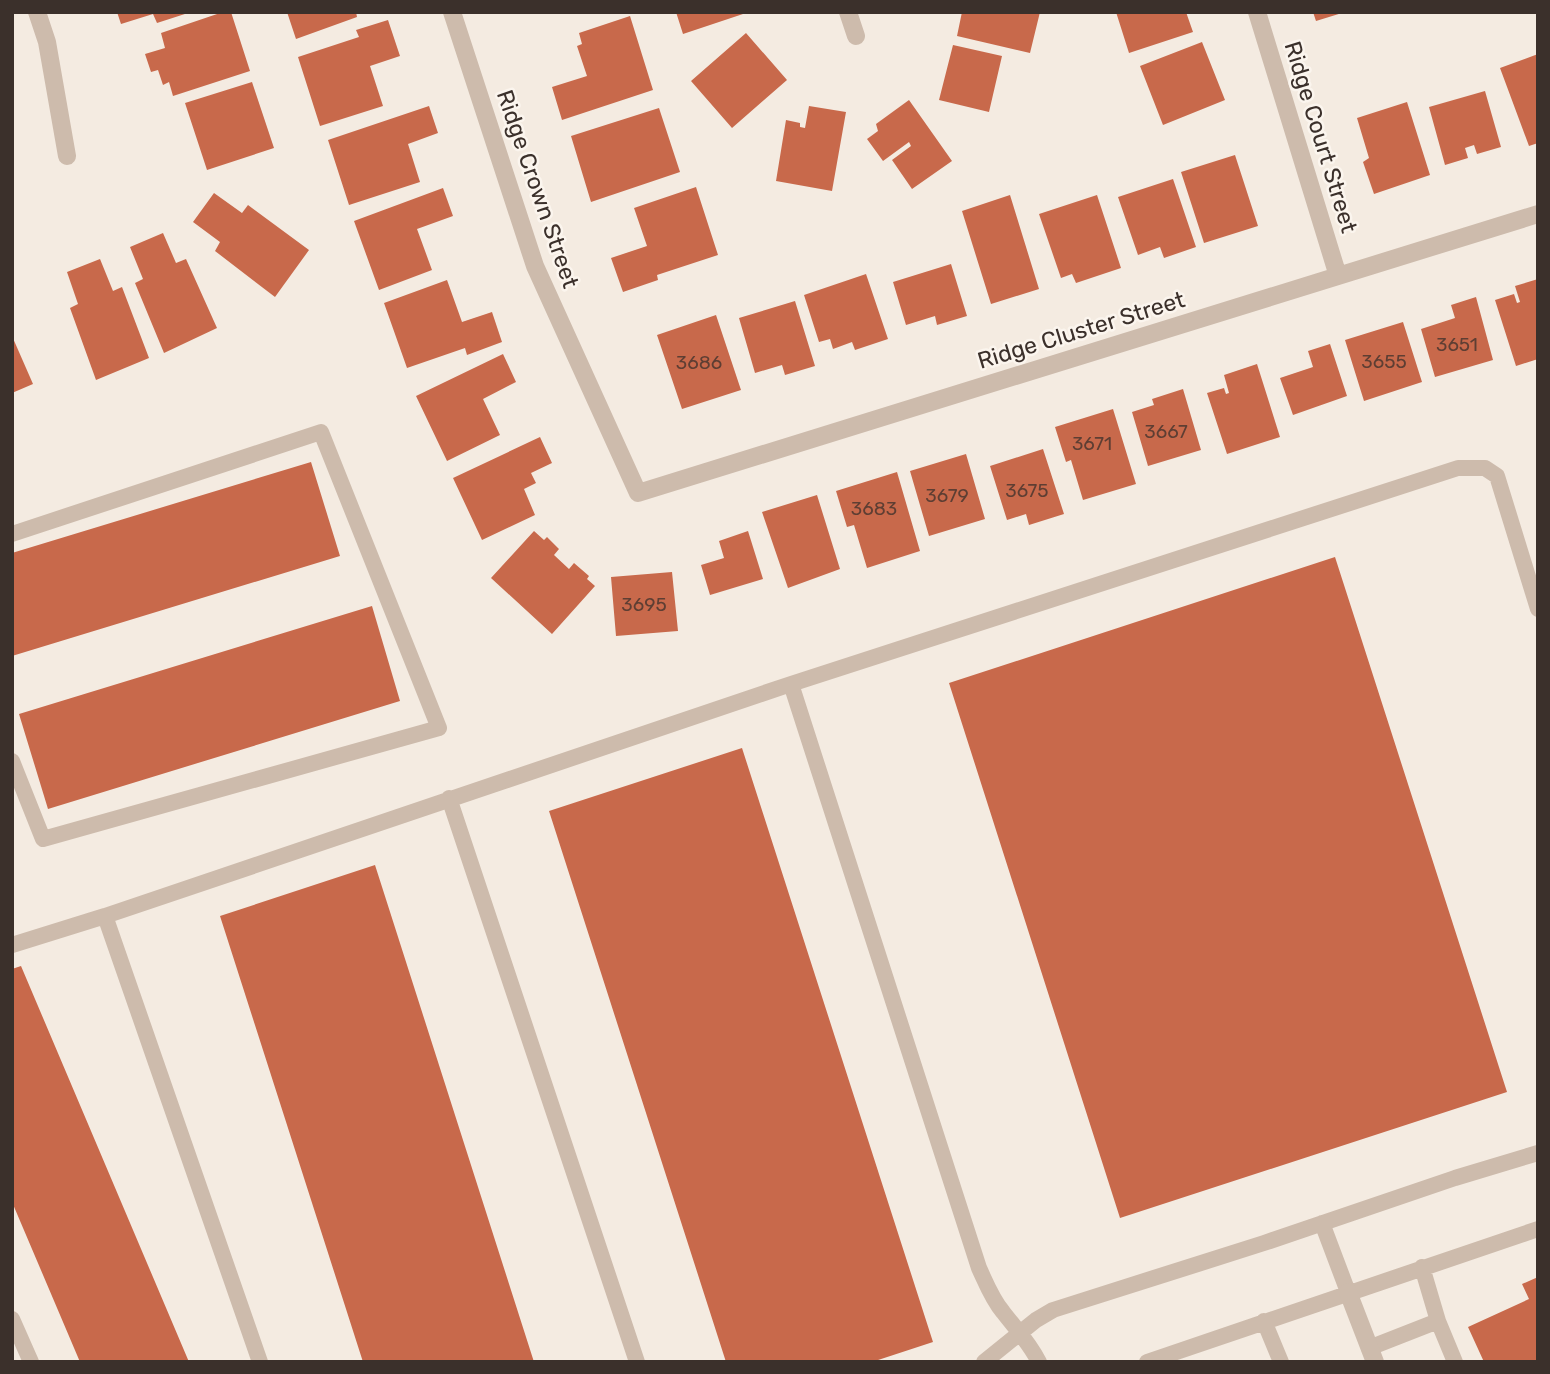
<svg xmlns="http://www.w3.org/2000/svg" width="1550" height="1374" font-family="Rubik,sans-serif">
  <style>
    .building { fill: #c8694b }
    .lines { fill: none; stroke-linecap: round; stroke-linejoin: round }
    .service { stroke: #cdbbac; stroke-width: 16 }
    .minor { stroke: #cdbbac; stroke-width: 18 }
    .labels { text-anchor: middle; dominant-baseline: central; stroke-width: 5; stroke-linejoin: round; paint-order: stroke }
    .number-label { font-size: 19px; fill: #5e3e33 }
    .street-label { font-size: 23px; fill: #3b302b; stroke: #fbf5ee }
  </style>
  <rect width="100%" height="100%" fill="#f4ebe1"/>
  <path class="building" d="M 117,12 L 188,12 L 188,13 L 157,23 L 153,14 L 121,24 Z
    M 223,12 L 231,12 L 250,71 L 173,96 L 169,82 L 163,85 L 158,70 L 151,72 L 145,54 L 165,48 L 161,33 Z
    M 287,12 L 356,12 L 357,17 L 296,39 Z
    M 676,12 L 746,12 L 746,13 L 683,34 Z
    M 962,12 L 1040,12 L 1030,53 L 957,36 Z
    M 1116,12 L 1186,12 L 1193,32 L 1129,53 Z
    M 1313,12 L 1342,12 L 1342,13 L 1316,21 Z
    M 630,16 L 653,90 L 562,120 L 552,87 L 587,76 L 577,46 L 582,44 L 579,33 Z
    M 388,20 L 400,56 L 370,66 L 383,106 L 320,126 L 298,57 L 359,37 L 356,30 Z
    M 746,33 L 787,80 L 732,128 L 691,81 Z
    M 1202,42 L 1225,100 L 1163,125 L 1140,66 Z
    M 953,45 L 1002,56 L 989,112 L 939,100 Z
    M 1538,54 L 1538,143 L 1529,146 L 1500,68 Z
    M 252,82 L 274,148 L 207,170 L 185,103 Z
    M 1485,91 L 1501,147 L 1477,154 L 1474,145 L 1465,148 L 1468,158 L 1445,165 L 1429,107 Z
    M 909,100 L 952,161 L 912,189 L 892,160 L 911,146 L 909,142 L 883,161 L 867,139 L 878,131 L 876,124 Z
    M 1407,102 L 1430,175 L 1374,194 L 1363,162 L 1369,158 L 1357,118 Z
    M 429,106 L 438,133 L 408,144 L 420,182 L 349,205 L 328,140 Z
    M 809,106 L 846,112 L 832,191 L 776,181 L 786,120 L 800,123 L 800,127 L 805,128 Z
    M 659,108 L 680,172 L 591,202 L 571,136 Z
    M 1235,155 L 1258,226 L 1204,243 L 1181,172 Z
    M 1173,179 L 1196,247 L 1164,258 L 1160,247 L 1138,255 L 1118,197 Z
    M 696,187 L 718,255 L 657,275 L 658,280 L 623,292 L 611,258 L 647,246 L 634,208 Z
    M 443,188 L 453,216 L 417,229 L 432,270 L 379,290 L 354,221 Z
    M 214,193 L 242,213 L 248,205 L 309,250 L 275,297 L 215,251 L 220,242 L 193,222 Z
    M 1010,195 L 1039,289 L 991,304 L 962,211 Z
    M 1097,195 L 1121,268 L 1076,283 L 1072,274 L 1061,278 L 1039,214 Z
    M 163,233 L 176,263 L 186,259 L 217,328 L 164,353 L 135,283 L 143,279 L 130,247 Z
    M 100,259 L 113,291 L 122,287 L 149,358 L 96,380 L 70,308 L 78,304 L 67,272 Z
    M 951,264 L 967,316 L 937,325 L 935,316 L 906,325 L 893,282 Z
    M 866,274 L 888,339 L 855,350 L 852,342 L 833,349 L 830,339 L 819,342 L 804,295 Z
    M 1538,279 L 1538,359 L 1516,366 L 1495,300 L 1514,294 L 1517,303 L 1520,302 L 1515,286 Z
    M 447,280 L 462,322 L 492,312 L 502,342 L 467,355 L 465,348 L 407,368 L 384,303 Z
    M 1476,297 L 1493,360 L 1435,377 L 1421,329 L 1455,318 L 1451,305 Z
    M 795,301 L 815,366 L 785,375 L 782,365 L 755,373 L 739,318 Z
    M 716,315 L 741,390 L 682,409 L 657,335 Z
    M 1403,322 L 1422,382 L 1364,401 L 1345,340 Z
    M 12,336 L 33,384 L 12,393 Z
    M 1330,344 L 1347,396 L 1293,415 L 1280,378 L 1313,367 L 1308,351 Z
    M 503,354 L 516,382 L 483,399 L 500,435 L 447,461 L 416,396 Z
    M 1257,364 L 1280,437 L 1227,454 L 1207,393 L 1224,388 L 1226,394 L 1229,393 L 1224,375 Z
    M 1183,389 L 1201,450 L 1148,466 L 1132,412 L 1154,405 L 1152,399 Z
    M 1113,409 L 1136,484 L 1083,500 L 1071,460 L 1066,462 L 1055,427 Z
    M 540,437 L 552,463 L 531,473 L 536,483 L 524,489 L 535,515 L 482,540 L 453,478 Z
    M 1043,449 L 1064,514 L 1029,525 L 1026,514 L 1007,520 L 990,466 Z
    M 966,454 L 985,519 L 929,536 L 910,471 Z
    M 311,462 L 340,556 L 12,656 L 12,553 Z
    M 897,472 L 920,551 L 867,568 L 854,525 L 847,527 L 836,491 Z
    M 817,495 L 840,569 L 788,588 L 762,512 Z
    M 534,531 L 544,540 L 547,537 L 559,549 L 554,555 L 569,569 L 574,563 L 589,576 L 587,579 L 595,586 L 552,634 L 491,578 Z
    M 748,531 L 763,579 L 710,595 L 701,565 L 724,558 L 719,541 Z
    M 1335,557 L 1507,1092 L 1120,1218 L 949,683 Z
    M 672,572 L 678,631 L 616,636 L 611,577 Z
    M 372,606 L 400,701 L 48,809 L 19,714 Z
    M 742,748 L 933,1342 L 872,1362 L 726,1362 L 549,811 Z
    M 375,865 L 534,1362 L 363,1362 L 220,916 Z
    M 21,966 L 189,1362 L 80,1362 L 12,1202 L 12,969 Z
    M 1538,1277 L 1538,1362 L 1484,1362 L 1468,1327 L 1529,1299 L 1522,1284 Z"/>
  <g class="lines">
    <path class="service" d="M 12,534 L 321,432 L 439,728 L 43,839 L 12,761
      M 791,684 L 979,1268 C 986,1283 992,1299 1003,1312 C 1016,1329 1029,1342 1039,1362
      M 449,798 L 637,1362
      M 105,916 L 260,1362
      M 12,945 L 105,916 L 791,684 L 1458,468 L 1485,468 L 1497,476 L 1538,609
      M 1322,1223 L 1348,1292
      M 1422,1267 L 1438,1321
      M 12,1319 L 31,1362
      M 1264,1321 L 1281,1362
      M 1369,1348 L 1438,1321 L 1455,1362
      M 984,1362 L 1036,1320 L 1053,1310 L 1264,1243 L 1455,1178 L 1538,1153
      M 1147,1362 L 1538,1229"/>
    <path class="minor" d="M 37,12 L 47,42 L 67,156
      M 452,12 L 535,266 L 638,493 L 1538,214
      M 848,12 L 856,36
      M 1257,12 L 1338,276
      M 1348,1292 L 1375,1362"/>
  </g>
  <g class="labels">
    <g class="number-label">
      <text x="1457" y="344">3651</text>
      <text x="1384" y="361">3655</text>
      <text x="699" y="362">3686</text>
      <text x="1166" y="431">3667</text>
      <text x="1092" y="443">3671</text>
      <text x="1027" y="490">3675</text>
      <text x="947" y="495">3679</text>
      <text x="874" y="508">3683</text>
      <text x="644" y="604">3695</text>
    </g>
    <g class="street-label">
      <text transform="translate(1321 137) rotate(73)">Ridge Court Street</text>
      <text transform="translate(538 189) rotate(71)">Ridge Crown Street</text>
      <text transform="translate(1081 330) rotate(-17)">Ridge Cluster Street</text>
    </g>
  </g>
  <rect width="1550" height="1374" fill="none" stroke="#3b302b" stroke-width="28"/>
</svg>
